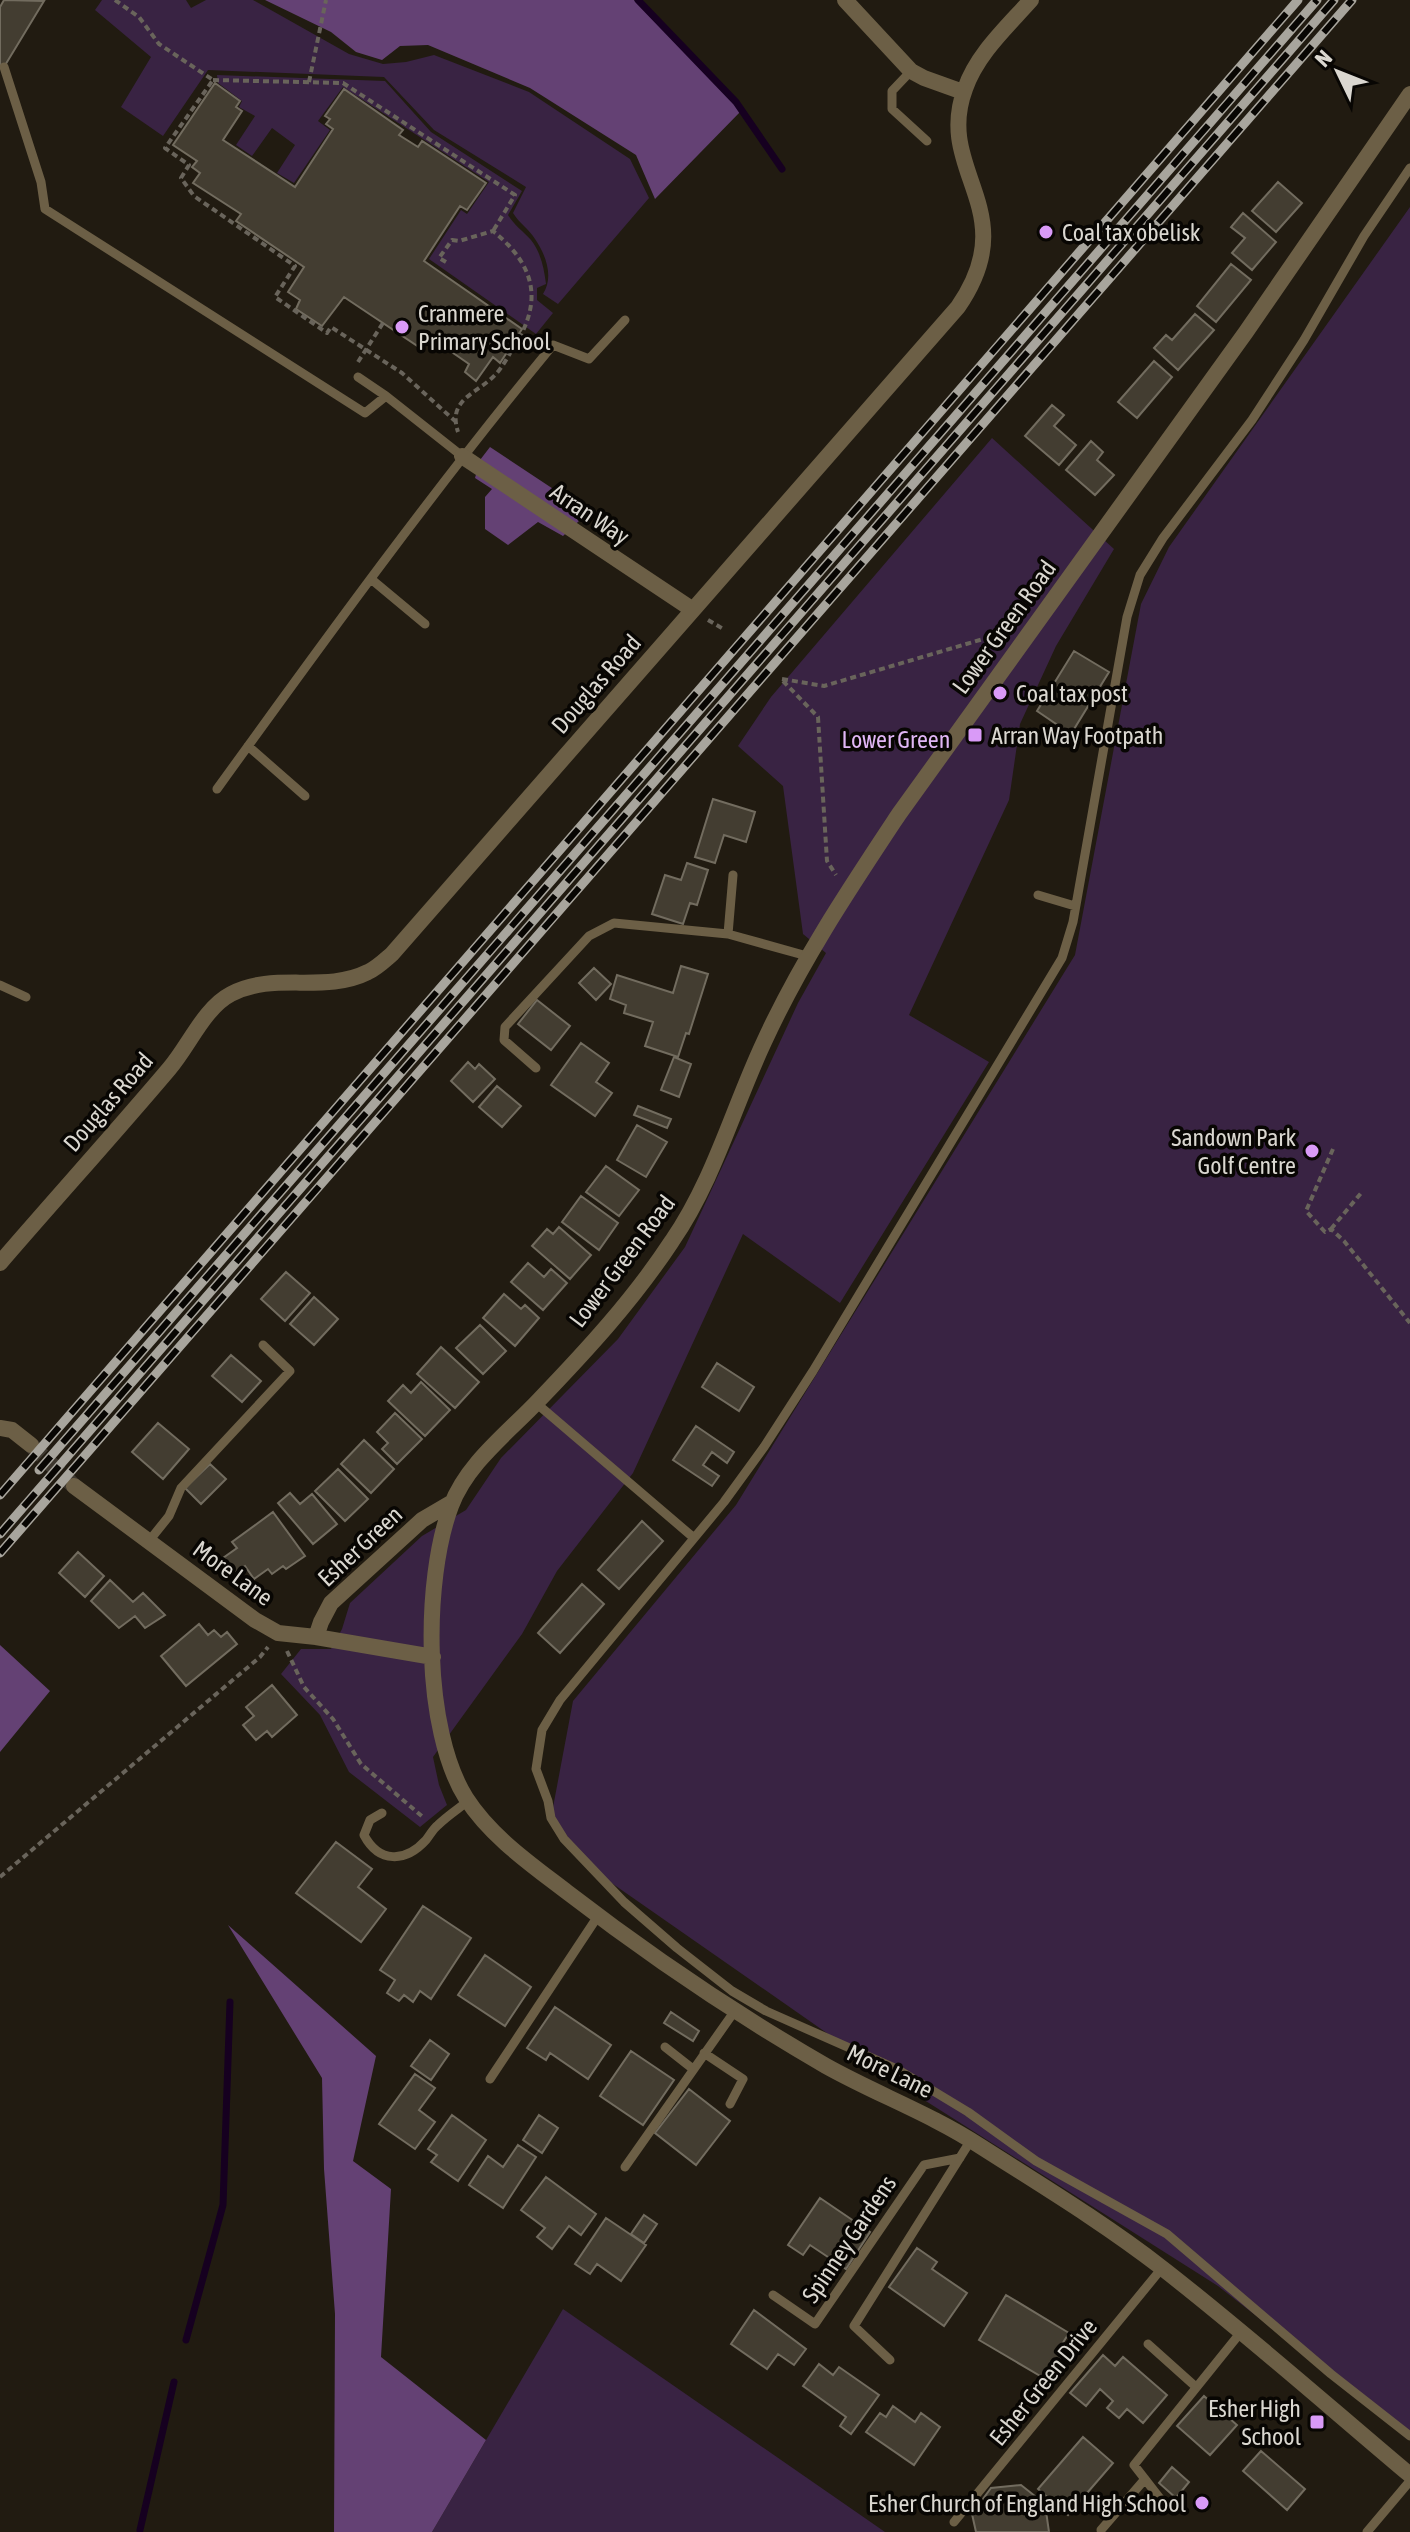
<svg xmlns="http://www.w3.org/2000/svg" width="1410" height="2532" font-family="'Asap Condensed',sans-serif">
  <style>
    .green { fill: #392343 }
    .forest { fill: #644174 }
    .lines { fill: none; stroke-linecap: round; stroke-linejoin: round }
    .stream { stroke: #160020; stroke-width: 7 }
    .building { fill: #433d31; stroke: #726c5f; stroke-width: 2 }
    .minor-tunnel { stroke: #3d372e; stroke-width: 16; stroke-dasharray: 16 8; stroke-linecap: butt }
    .path { stroke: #69645b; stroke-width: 4; stroke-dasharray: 6 4; stroke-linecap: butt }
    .service { stroke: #6c5f46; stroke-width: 9 }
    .minor { stroke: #6c5f46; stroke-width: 16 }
    .rail-casing { stroke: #a8a59d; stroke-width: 9 }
    .rail { stroke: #080603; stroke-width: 6; stroke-dasharray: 18; stroke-linecap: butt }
    .poi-dot { fill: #d99af7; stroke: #080603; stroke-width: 3 }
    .labels { text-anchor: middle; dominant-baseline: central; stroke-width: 7; stroke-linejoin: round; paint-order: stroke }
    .poi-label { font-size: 24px; fill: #dad7d0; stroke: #080603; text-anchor: start }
    .street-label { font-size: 24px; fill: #dad7d0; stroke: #080603 }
    .park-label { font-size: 24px; fill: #e0b6f5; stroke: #080603 }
  </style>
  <rect width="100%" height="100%" fill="#211b11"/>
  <path class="green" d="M 102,0 L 186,0 L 191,8 L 206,0 L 253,0 L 349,54 L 383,64 L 406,62 L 434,55 L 529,92 L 630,159 L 649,198 L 558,304 L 543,294 C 554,277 546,255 535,239 C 529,229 519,223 513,213 L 526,187 L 434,130 L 384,77 L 208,70 L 163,136 L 121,107 L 151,57 L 95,10 Z
    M 217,75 L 385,81 L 431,132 L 522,191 L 508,215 C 514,225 523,231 531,240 C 541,253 544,268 546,284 L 537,288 L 537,300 L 553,313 L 536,334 L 429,259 L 461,210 L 467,214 L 489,182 L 343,87 L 318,121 L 330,130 L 294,183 L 277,173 L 295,145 L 272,128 L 252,156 L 236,145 L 255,116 L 239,107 L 242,101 L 218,83 Z
    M 1410,207 L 1410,2436 L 1218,2286 L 910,2091 L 580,1861 L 551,1818 L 573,1701 L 736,1505 L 1075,955 L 1141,604 L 1169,547 Z
    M 992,438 L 1114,549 L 1056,646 L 1020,724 L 1009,800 L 909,1015 L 989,1062 L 840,1303 L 743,1234 L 633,1473 L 557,1571 L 522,1634 L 433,1757 L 439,1785 L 447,1805 L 420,1827 L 349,1772 L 320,1715 L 281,1674 L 301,1649 L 331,1649 L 342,1629 L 350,1603 L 422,1536 L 466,1510 L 501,1458 L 618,1339 L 685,1247 L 798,1003 L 826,953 L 803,934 L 783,786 L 738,746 L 771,697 Z
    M 563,2309 L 885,2532 L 432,2532 Z"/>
  <path class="forest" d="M 265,0 L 634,0 L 741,111 L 655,199 L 636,155 L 530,88 L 428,45 L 400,46 L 382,60 L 356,52 L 331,32 Z
    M 490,447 L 582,508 L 580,520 L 563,536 L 538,522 L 508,545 L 485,529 L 485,497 L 492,489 L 475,478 L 480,460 Z
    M 0,1645 L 50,1691 L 0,1752 Z
    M 228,1925 L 376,2056 L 353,2161 L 391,2189 L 381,2357 L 486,2440 L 432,2532 L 334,2532 L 335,2314 L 324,2169 L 322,2078 Z"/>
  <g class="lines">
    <path class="stream" d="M 638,0 L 736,102 L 782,169
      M 186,2340 L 223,2205 L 230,2002
      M 140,2530 L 174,2382"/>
  </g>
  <path class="building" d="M 4,0 L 44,1 L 4,67 L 0,65 L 0,7 Z
    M 215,83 L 240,101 L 236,107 L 242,111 L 223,140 L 295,187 L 333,129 L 326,124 L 330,119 L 325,116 L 344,89 L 403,130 L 399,135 L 418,147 L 422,141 L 486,183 L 467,210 L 460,206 L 424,261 L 522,329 L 500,363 L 493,357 L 476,381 L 465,372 L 469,364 L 427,335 L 419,347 L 344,297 L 322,326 L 296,309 L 300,300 L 288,292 L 304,267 L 236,221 L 241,214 L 193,183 L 200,173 L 192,167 L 197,161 L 173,145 Z
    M 1278,182 L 1302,203 L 1276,232 L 1252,211 Z
    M 1243,213 L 1276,242 L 1252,270 L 1232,253 L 1245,238 L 1231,227 Z
    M 1231,264 L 1251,280 L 1216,322 L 1197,306 Z
    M 1195,314 L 1214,330 L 1178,370 L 1154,348 L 1166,335 L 1172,340 Z
    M 1154,361 L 1172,377 L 1137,418 L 1118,402 Z
    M 1052,405 L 1064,415 L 1054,426 L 1076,445 L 1059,465 L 1025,436 Z
    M 1091,441 L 1103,452 L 1097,460 L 1114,475 L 1095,495 L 1066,470 Z
    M 1074,651 L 1109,672 L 1071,734 L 1037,711 Z
    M 713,799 L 755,812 L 746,842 L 724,835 L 715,863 L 695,857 Z
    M 687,863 L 708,870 L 697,905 L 690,903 L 683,924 L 652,914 L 665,875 L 681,880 Z
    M 681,966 L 708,974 L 689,1034 L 686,1033 L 678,1057 L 645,1046 L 653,1022 L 624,1013 L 626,1005 L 610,999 L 617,975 L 673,993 Z
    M 594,968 L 611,984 L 596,1000 L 579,983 Z
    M 537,1000 L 570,1026 L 551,1050 L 518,1024 Z
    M 581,1043 L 609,1063 L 596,1082 L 612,1093 L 595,1116 L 551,1085 Z
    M 674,1057 L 691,1064 L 679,1097 L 661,1090 Z
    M 468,1062 L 475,1069 L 479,1064 L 495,1079 L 473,1102 L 451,1081 Z
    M 497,1086 L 521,1106 L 502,1127 L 479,1107 Z
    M 638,1106 L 671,1119 L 667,1128 L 634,1115 Z
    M 637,1125 L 667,1142 L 646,1177 L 617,1160 Z
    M 606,1166 L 639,1190 L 619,1216 L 586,1192 Z
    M 581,1196 L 618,1223 L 599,1250 L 562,1222 Z
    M 559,1227 L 591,1255 L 570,1279 L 532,1246 L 547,1229 L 553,1234 Z
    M 528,1263 L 544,1277 L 551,1269 L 567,1283 L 543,1310 L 511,1282 Z
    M 286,1272 L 310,1293 L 285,1321 L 261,1299 Z
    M 504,1294 L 521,1309 L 525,1305 L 539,1318 L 515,1346 L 483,1318 Z
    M 314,1297 L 338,1319 L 314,1345 L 290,1324 Z
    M 480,1325 L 506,1351 L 483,1374 L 456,1348 Z
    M 441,1347 L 479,1382 L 455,1408 L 417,1374 Z
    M 231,1355 L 261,1381 L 242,1402 L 212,1376 Z
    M 717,1363 L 754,1387 L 739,1411 L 702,1387 Z
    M 421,1382 L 450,1410 L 425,1436 L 388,1401 L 403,1385 L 411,1393 Z
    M 395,1413 L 422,1439 L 397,1464 L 382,1449 L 388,1443 L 377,1432 Z
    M 158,1423 L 189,1449 L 163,1479 L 132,1452 Z
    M 696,1426 L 734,1452 L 727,1463 L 712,1452 L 703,1465 L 719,1476 L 712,1486 L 673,1460 Z
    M 364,1440 L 394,1469 L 371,1493 L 341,1464 Z
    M 210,1464 L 226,1479 L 201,1504 L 185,1488 Z
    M 338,1469 L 368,1499 L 345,1521 L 315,1491 Z
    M 290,1493 L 300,1504 L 312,1494 L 337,1524 L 313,1544 L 278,1503 Z
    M 273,1512 L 305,1556 L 286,1569 L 283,1566 L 272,1574 L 268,1569 L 254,1579 L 245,1566 L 234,1573 L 223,1558 L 237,1548 L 232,1542 Z
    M 642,1521 L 663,1541 L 619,1589 L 598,1570 Z
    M 78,1552 L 104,1576 L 85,1597 L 59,1573 Z
    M 110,1580 L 133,1602 L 143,1593 L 165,1615 L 145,1628 L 135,1616 L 119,1628 L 91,1601 Z
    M 582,1584 L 604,1604 L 560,1653 L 538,1633 Z
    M 199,1624 L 208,1635 L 214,1630 L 221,1637 L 227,1632 L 237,1644 L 186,1686 L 161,1656 Z
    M 272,1685 L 297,1715 L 272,1737 L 267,1731 L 256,1740 L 243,1725 L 254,1716 L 246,1707 Z
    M 336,1842 L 372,1869 L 358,1887 L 386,1909 L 361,1942 L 296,1893 Z
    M 423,1906 L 471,1938 L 431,1999 L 420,1991 L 413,2002 L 404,1995 L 399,2001 L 387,1993 L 395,1980 L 380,1970 Z
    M 485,1955 L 531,1987 L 505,2026 L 458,1995 Z
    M 555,2007 L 611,2045 L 588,2079 L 550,2053 L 546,2060 L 527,2048 Z
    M 671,2012 L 699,2031 L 693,2041 L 664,2023 Z
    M 430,2040 L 449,2054 L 431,2080 L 411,2066 Z
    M 631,2051 L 674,2080 L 643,2125 L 600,2096 Z
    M 415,2074 L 435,2088 L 419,2110 L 435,2122 L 415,2149 L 379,2124 Z
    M 689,2089 L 730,2121 L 696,2165 L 655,2133 Z
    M 452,2115 L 486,2140 L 458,2181 L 431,2162 L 437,2155 L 428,2149 Z
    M 539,2115 L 558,2128 L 542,2153 L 523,2140 Z
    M 518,2145 L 536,2157 L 503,2208 L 469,2185 L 488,2156 L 503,2167 Z
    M 546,2177 L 596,2214 L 581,2235 L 569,2226 L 552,2249 L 537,2237 L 545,2228 L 521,2210 Z
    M 820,2198 L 870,2232 L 846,2269 L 810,2245 L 803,2255 L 788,2245 Z
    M 644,2215 L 657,2224 L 644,2243 L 631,2234 Z
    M 606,2218 L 646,2245 L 621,2281 L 597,2264 L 590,2274 L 575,2264 Z
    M 917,2248 L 937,2262 L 932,2269 L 967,2293 L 944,2326 L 889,2287 Z
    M 1006,2295 L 1069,2333 L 1059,2349 L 1064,2351 L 1047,2380 L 979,2340 Z
    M 754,2310 L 806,2349 L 794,2365 L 778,2354 L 767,2369 L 731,2344 Z
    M 1103,2355 L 1115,2366 L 1123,2357 L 1167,2395 L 1143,2423 L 1127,2409 L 1119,2418 L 1107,2408 L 1113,2401 L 1100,2389 L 1086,2406 L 1070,2393 Z
    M 819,2364 L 833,2375 L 839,2367 L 879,2395 L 851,2434 L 840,2426 L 846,2417 L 803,2386 Z
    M 1204,2396 L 1237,2425 L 1210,2455 L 1177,2426 Z
    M 893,2406 L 915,2422 L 921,2413 L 940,2427 L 914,2465 L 866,2432 L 880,2413 L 886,2417 Z
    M 1083,2437 L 1113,2463 L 1068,2515 L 1038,2489 Z
    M 1261,2451 L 1305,2489 L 1287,2510 L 1243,2471 Z
    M 1172,2467 L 1189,2482 L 1176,2498 L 1159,2483 Z
    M 1021,2485 L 1045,2504 L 1049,2532 L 976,2532 L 972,2514 L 991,2488 Z"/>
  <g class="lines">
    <path class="minor-tunnel" d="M 31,1445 L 74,1486"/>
    <path class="path" d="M 115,0 L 139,17 L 159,44 L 213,80 L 165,148 L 189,165 L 181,178 L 194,196 L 295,266 L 275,297 L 327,333 L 331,327 L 402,373 L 455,421
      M 213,80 L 343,83 L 515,195 L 493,231
      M 309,82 L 326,0
      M 446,262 L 439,258 L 452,240 L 459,241 L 493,231 C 536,266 544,302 512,350 C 507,358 502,368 495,375 C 477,394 447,399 458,432
      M 358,362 L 383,323
      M 708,620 L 725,630
      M 782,679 L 824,686 L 1007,632
      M 783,681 L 818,717 L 827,861 L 836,875
      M 1333,1149 L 1306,1211 L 1325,1232 L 1331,1229 L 1344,1241 L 1410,1323
      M 1331,1229 L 1362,1192
      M 287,1651 L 304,1687 L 333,1719 L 361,1764 L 424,1818
      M 0,1877 L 260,1657 L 268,1647"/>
    <path class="service" d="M 4,67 L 41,182 L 45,209 L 365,413 L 386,396 L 462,456
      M 911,71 L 892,91 L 892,109 L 927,141
      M 1410,168 L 1364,236 L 1304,340 L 1252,420 L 1163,538 L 1140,575 L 1127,617 L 1073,922 L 1062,958 L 813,1371 L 764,1447 L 724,1502 L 560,1700 L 542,1730 L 536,1769 L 548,1801 L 551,1818 L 564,1839 L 624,1902 L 677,1948 L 732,1991 L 766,2011 L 897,2069 L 968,2112 L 1036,2161 L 1167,2234 L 1331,2374 L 1410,2436
      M 358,377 L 386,396
      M 371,579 L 425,624
      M 248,746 L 305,796
      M 217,789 C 326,638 435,488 553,345 L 589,359 L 625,320
      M 1038,895 L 1075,906
      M 728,934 L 733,875
      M 0,985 L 26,997
      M 536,1068 L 504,1040 L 505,1027 L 589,936 L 614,923 L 728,934 L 807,956
      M 536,1403 L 694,1538
      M 149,1541 L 169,1516 L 181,1488 L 290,1371 L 263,1345
      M 382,1813 L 370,1820 L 364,1835 C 379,1863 405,1863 426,1840 C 430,1835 433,1829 438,1825 C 447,1816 458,1809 468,1801
      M 665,2047 L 693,2069
      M 704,2053 L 743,2079 L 730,2104
      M 490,2079 L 598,1916
      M 625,2167 L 734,2012
      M 773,2295 L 815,2324 L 924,2165 L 960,2158
      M 1148,2344 L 1196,2387
      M 890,2360 L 854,2326 L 971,2140
      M 1162,2501 L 1134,2465 L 1241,2332
      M 954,2522 L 1162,2268
      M 1101,2530 L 1145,2479
      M 1367,2532 L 1410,2481"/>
    <path class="minor" d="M 845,0 L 911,71 L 924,78 L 963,92
      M 1410,94 L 1246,332 L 899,814 C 850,888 801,961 764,1042 C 733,1108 714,1180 672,1241 C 634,1299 587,1350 539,1400 C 509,1432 467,1463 451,1506 C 423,1580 423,1730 466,1798 C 491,1837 532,1865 567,1892 C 650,1956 736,2014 826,2066 C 876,2094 931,2114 980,2146 C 1041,2185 1104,2223 1162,2268 C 1247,2334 1328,2406 1410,2475
      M 462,456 L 693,610
      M 0,1263 C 56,1198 114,1134 169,1069 C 189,1046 204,1008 231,994 C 274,971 324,994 368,972 C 377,968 385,960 392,954 L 958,307 C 1025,210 934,172 965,89 C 977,54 1007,27 1031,0
      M 0,1428 L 12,1430 L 31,1445
      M 74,1486 L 255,1620 L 278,1633 L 316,1637 L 433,1657
      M 316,1637 L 321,1622 L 331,1603 L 422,1520 L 451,1503"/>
    <defs>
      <path id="rail" d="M 39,1470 L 1317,0
        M 0,1495 L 1298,0
        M 0,1534 L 1334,0
        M 0,1553 L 1352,0"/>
    </defs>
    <use href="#rail" class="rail-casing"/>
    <use href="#rail" class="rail"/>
  </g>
  <g class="poi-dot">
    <circle cx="1046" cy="232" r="8"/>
    <circle cx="402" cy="327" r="8"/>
    <circle cx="1000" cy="693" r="8"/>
    <rect x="967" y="727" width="16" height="16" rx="4"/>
    <circle cx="1312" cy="1151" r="8"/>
    <rect x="1309" y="2414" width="16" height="16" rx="4"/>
    <circle cx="1202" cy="2503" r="8"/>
  </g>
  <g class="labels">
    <g class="poi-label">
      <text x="1062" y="232">Coal tax obelisk</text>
      <text x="418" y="313">Cranmere<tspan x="418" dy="28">Primary School</tspan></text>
      <text x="1016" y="693">Coal tax post</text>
      <text x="991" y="735">Arran Way Footpath</text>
      <text x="1296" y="1137" text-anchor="end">Sandown Park<tspan x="1296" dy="28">Golf Centre</tspan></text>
      <text x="1301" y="2408" text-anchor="end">Esher High<tspan x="1301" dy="28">School</tspan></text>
      <text x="1186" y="2503" text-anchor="end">Esher Church of England High School</text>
    </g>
    <g class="street-label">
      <text transform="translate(590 514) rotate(34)">Arran Way</text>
      <text transform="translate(1004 627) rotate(-54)">Lower Green Road</text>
      <text transform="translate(596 684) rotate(-49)">Douglas Road</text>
      <text transform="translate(108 1102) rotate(-49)">Douglas Road</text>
      <text transform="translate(622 1261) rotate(-53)">Lower Green Road</text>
      <text transform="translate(360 1546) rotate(-43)">Esher Green</text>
      <text transform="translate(233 1573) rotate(36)">More Lane</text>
      <text transform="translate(890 2071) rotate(26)">More Lane</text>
      <text transform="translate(849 2239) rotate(-56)">Spinney Gardens</text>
      <text transform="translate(1043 2382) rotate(-51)">Esher Green Drive</text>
    </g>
    <g class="park-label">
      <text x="896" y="739">Lower Green</text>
    </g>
  </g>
  <g transform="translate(1338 72) rotate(313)" stroke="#080603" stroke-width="6" paint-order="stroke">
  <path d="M0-6L14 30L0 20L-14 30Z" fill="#dad7d0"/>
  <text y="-12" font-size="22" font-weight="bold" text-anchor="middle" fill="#dad7d0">N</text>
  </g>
</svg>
